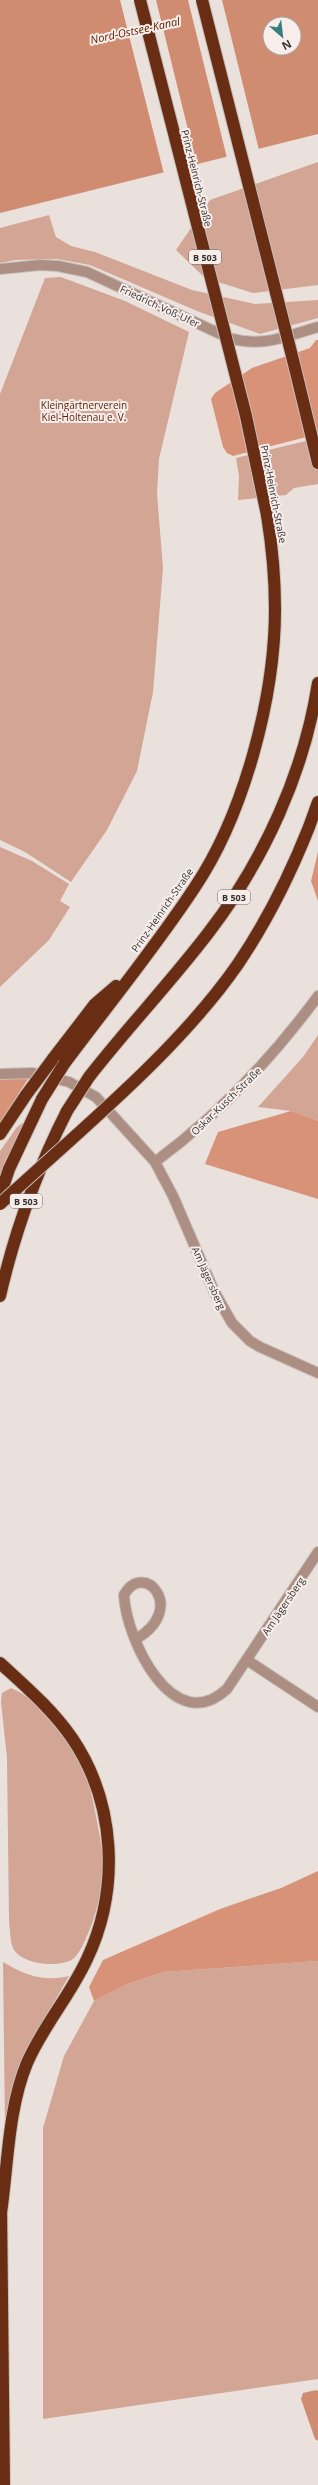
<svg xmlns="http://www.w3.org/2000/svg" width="318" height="2485" font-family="'Open Sans',sans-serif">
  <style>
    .green { fill: #d2a594 }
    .forest { fill: #d79277 }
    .water { fill: #d08c71; fill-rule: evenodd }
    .pier { fill: #eae1dd }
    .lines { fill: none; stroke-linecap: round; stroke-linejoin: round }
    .minor-casing { stroke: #c6beba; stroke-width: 12 }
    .highway-casing { stroke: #c6beba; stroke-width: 14 }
    .minor { stroke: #ad8e82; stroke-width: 10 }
    .highway { stroke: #682d13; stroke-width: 12 }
    .highway-bridge-casing { stroke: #c6beba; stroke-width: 14; stroke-linecap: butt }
    .highway-bridge { stroke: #682d13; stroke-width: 12 }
    .labels { text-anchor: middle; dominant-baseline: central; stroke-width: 4; stroke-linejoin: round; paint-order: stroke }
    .shield { fill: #f7eeeb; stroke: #6f6a68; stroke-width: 1 }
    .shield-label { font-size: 9px; font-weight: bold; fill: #353230 }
    .street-label { font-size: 10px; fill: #353230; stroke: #f7eeeb }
    .park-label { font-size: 10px; fill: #5a1d00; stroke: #f7eeeb }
    .water-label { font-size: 11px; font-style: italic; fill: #5e2102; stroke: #f7eeeb }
  </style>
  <rect width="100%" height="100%" fill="#eae1dd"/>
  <path class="green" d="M 318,162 L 318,285 L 253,293 L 205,278 L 176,250 L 210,200 Z
    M 49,215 L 56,237 L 71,246 L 95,252 L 192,290 L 255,304 L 318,300 L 318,318 L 260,334 L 197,311 L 90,265 L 57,259 L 15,260 L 0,263 L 0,228 Z
    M 61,277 L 125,301 L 189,332 L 159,459 L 157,494 L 163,568 L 153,692 L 137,771 L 107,830 L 71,882 L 25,852 L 0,840 L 0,394 L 45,278 Z
    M 318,438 L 318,484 L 294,488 L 286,495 L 238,500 L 239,476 L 236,458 Z
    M 0,847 L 32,861 L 69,884 L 60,901 L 70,907 L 49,940 L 0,987 Z
    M 318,1035 L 318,1121 L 291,1111 L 258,1107 L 303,1057 Z
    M 24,1122 L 0,1183 L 0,1151 L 17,1127 Z
    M 11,1688 C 38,1698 74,1743 84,1770 C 92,1792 96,1815 100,1838 C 101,1846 104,1856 104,1865 C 103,1885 95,1921 86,1938 C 84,1944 78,1955 73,1959 C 59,1968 21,1965 13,1948 C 10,1941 10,1929 9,1921 L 7,1758 L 1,1702 L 2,1693 Z
    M 318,1961 L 318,2379 L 43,2419 L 43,2128 L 64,2056 L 94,2001 L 128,1984 L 163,1972 Z
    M 3,1962 C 25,1975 43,1982 69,1976 L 23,2056 L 14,2082 L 5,2127 Z"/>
  <path class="forest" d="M 316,340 L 318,340 L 318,434 L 233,456 L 227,453 L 223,447 L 211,399 L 215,393 L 252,368 L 310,348 Z
    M 318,852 L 318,901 L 311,881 Z
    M 32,1073 L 18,1094 L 26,1095 L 0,1134 L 0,1074 Z
    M 291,1111 L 318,1121 L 318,1199 L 205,1164 L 218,1132 Z
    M 318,1871 L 318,1961 L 163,1972 L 128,1984 L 94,2001 L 89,1987 L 103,1960 L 220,1909 L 281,1888 Z"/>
  <path class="water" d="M 0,0 L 318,0 L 318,134 L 0,213 ZM 270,24 L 294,24 L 294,48 L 270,48 Z
    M 316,2390 L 318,2391 L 318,2441 L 315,2439 L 301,2399 L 303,2393 Z"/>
  <path class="pier" d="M 120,0 L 156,0 L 197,166 L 164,174 Z
    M 188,0 L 222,0 L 259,150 L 227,158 Z"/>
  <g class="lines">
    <defs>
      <path id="minor" d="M 0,269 L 40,265 L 58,266 L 87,272 L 229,338 C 264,348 285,336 318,327
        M 0,1074 L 33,1073 L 69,1082 L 96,1097 L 155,1162 L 173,1196 L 214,1291 L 232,1323 L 250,1341 L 260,1347 L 318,1373
        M 155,1162 C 218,1115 271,1060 318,996
        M 136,1639 C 188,1609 144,1559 124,1595 C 126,1639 173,1739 227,1689 L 318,1552
        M 247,1660 L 318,1707"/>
      <path id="highway" d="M 293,360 L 318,463
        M 309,827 L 318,802
        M 52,1060 L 95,1004 L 116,986
        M 64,1064 C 108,1005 155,948 195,887 C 244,814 275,697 275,609 C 275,577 272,546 267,515
        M 89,1077 C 127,1028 171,982 209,932 C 264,860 304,773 318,683
        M 0,1134 L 26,1095
        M 0,1196 L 9,1169 L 42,1099
        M 0,1296 C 15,1230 36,1172 67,1111
        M 0,1663 C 25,1686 52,1709 72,1738 C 116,1803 120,1889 87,1959 C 70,1996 43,2026 27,2063 C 8,2109 8,2164 1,2213
        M 1,2206 L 4,2485"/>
    </defs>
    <use href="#minor" class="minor-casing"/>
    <use href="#highway" class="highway-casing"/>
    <use href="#minor" class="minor"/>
    <use href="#highway" class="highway"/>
    <defs>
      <path id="highway-bridge" d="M 140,0 L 246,416 L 267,515
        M 202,0 L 293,360
        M 26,1095 L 52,1060
        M 42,1099 L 64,1064
        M 67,1111 L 89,1077
        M 0,1204 C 79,1131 177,1052 238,964 C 267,921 290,875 309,827"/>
    </defs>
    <use href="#highway-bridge" class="highway-bridge-casing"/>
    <use href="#highway-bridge" class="highway-bridge"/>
  </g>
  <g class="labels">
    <g class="shield">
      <rect x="189" y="250" width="32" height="14" rx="3"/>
      <rect x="218" y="890" width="32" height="14" rx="3"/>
      <rect x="10" y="1194" width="32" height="14" rx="3"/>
    </g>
    <g class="shield-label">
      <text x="205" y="257">B 503</text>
      <text x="234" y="897">B 503</text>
      <text x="26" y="1201">B 503</text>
    </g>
    <g class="street-label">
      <text transform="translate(197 178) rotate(76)">Prinz-Heinrich-Straße</text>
      <text transform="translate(160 306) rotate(25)">Friedrich-Voß-Ufer</text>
      <text transform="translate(274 494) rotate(79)">Prinz-Heinrich-Straße</text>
      <text transform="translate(162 910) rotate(-55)">Prinz-Heinrich-Straße</text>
      <text transform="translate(226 1101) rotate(-44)">Oskar-Kusch-Straße</text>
      <text transform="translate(209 1278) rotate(66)">Am Jägersberg</text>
      <text transform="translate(283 1606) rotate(-56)">Am Jägersberg</text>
    </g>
    <g class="park-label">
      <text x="84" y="405">Kleingärtnerverein<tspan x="84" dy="12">Kiel-Holtenau e. V.</tspan></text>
    </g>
    <g class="water-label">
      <text transform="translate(135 30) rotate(-12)">Nord-Ostsee-Kanal</text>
    </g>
  </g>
  <g transform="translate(282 36) rotate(152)"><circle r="19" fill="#f7eeeb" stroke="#a9a3a0"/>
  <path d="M0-3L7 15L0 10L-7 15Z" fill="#367f7d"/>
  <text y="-6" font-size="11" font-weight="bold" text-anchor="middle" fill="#353230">N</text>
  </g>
</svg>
